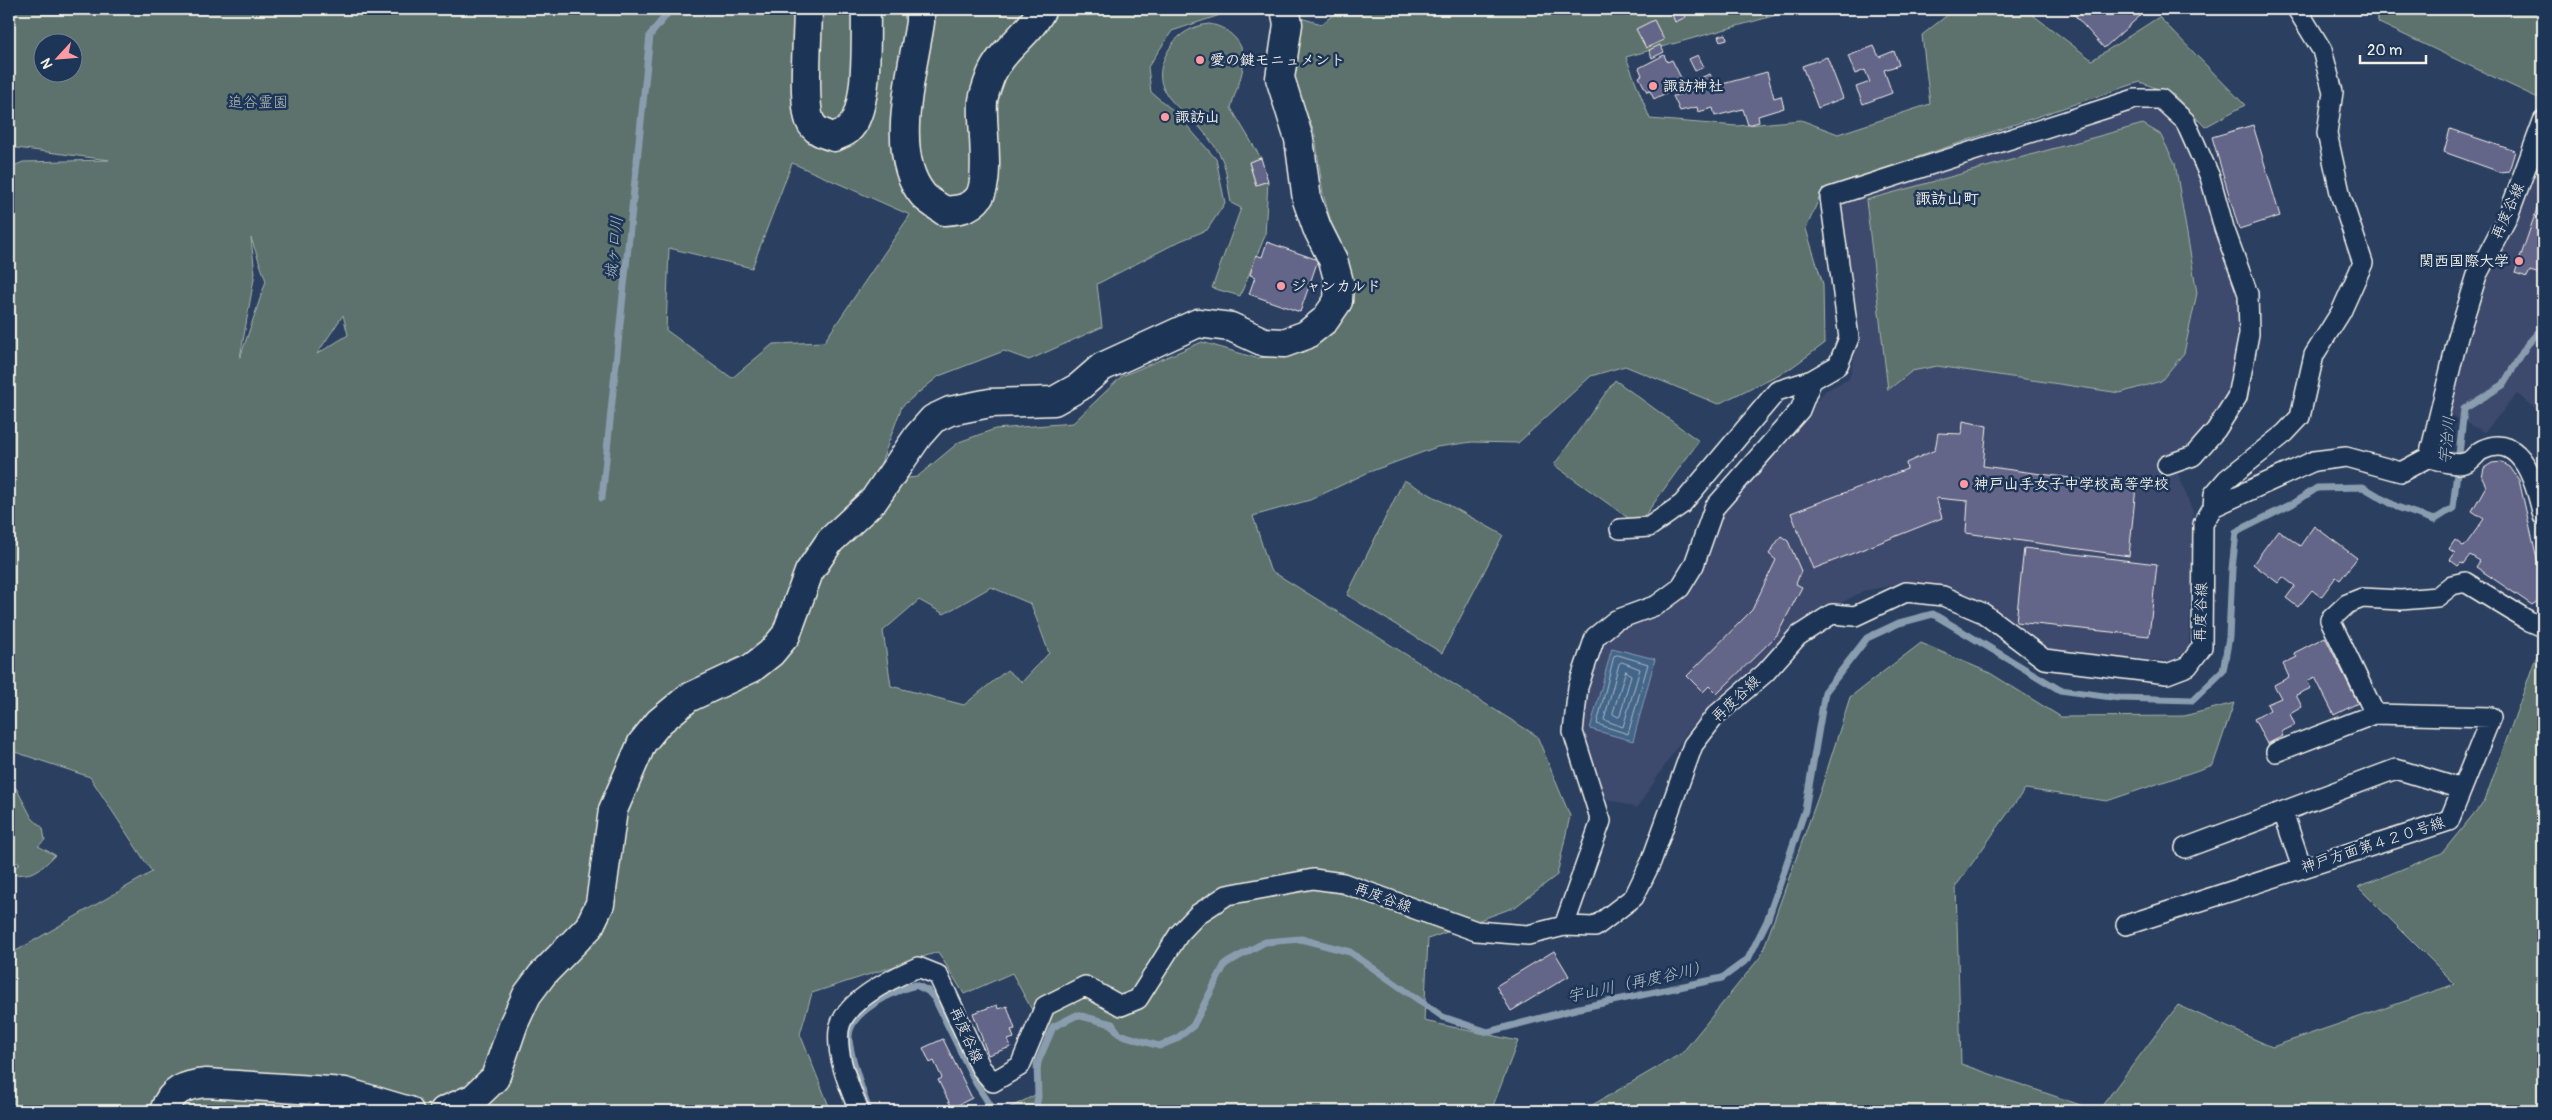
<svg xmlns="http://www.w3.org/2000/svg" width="2552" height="1120" font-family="Pangolin,'Klee One',sans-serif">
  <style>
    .built { fill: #3c4a6d }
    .green { fill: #5d726d; stroke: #a8b2aa; fill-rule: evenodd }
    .water { fill: #426589; stroke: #899daf }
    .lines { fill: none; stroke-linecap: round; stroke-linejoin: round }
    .shore { stroke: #adb9c2; stroke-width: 1 }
    .stream { stroke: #899daf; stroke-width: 7 }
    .building { fill: #636589; stroke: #f4f1e8 }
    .street-casing { stroke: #f4f1e8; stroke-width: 22 }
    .secondary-casing { stroke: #f4f1e8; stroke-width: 31 }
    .street { stroke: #1d3557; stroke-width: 19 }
    .secondary { stroke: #1d3557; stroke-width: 28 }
    .poi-dot { fill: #ff9aa2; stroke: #1d3557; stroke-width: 2 }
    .labels { text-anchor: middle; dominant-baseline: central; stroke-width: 5; stroke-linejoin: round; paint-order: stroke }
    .poi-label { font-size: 15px; font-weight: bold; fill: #f4f1e8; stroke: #1d3557; text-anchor: start }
    .park-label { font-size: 15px; fill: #b8beb7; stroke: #1d3557 }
    .street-label { font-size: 15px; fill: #f4f1e8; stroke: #1d3557 }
    .neighbourhood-label { font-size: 16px; font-weight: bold; fill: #f4f1e8; stroke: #1d3557 }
    .water-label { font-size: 16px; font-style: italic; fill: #b6c0c7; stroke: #1d3557 }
  </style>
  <rect width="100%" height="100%" fill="#2b3f61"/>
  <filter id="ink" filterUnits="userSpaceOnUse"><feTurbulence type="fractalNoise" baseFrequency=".02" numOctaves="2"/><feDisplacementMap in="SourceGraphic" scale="10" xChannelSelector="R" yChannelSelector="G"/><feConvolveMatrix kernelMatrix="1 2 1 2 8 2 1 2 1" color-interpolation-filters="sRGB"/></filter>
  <g filter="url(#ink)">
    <path class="built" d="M 2141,105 L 2160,109 L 2180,127 L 2204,179 L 2241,301 L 2230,389 L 2210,424 L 2191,448 L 2171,455 L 2193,512 L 2189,649 L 2172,661 L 2063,654 L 2038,645 L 1988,603 L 1945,587 L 1904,583 L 1863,591 L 1794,629 L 1762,666 L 1709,707 L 1687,732 L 1637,808 L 1604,798 L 1591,765 L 1583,730 L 1588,686 L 1602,639 L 1624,627 L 1662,613 L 1693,588 L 1720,513 L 1826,390 L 1849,379 L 1857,346 L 1838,216 L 1843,202 Z
      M 2543,146 L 2543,414 L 2517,394 L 2485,432 L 2449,414 L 2478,294 L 2513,228 Z"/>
    <path class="green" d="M 9,9 L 1230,9 L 1223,14 L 1172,31 L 1148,67 L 1151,92 L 1176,113 L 1216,159 L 1225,203 L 1207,230 L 1180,241 L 1097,284 L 1102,327 L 1029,360 L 1004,351 L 939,376 L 902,406 L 874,482 L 917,477 L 959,442 L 995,429 L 1073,423 L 1122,376 L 1202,342 L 1256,358 L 1292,355 L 1328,328 L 1352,296 L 1323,194 L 1315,135 L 1292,76 L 1293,16 L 1322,24 L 1340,9 L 1798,9 L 1626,57 L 1650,119 L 1737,126 L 1801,120 L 1838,134 L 1930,104 L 1922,35 L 1955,9 L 2025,9 L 2092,60 L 2159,17 L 2245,105 L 2205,127 L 2174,95 L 2140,82 L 1823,189 L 1806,229 L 1823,284 L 1824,344 L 1788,370 L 1718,404 L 1625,366 L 1591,376 L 1518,443 L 1472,442 L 1437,447 L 1369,472 L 1310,500 L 1253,516 L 1270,570 L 1537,736 L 1570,816 L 1557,875 L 1515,907 L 1428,939 L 1424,1021 L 1518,1041 L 1491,1111 L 1003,1111 L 1035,1095 L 1046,1036 L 1012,973 L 964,994 L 938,952 L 812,993 L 800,1034 L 831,1111 L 9,1111 L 9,955 L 152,872 L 90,777 L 9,750 L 9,168 L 23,162 L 109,160 L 9,147 ZM 42,42 L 72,42 L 72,72 L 42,72 ZM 792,163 L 910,215 L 824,342 L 773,344 L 732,378 L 666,330 L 669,248 L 752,268 ZM 251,238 L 266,281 L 240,358 L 255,273 ZM 343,315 L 348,335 L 317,354 ZM 991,587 L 1031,604 L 1049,653 L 1022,682 L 1007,670 L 964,705 L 891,686 L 883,631 L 919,600 L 944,614 Z
      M 2373,9 L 2543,9 L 2543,85 L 2538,98 L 2379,23 Z
      M 1209,24 C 1221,26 1227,30 1235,38 C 1254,59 1236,85 1231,108 L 1261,158 L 1249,163 L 1256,185 L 1268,181 L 1265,236 L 1240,296 L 1212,288 L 1241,208 L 1231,203 C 1228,188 1227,168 1220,155 C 1215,145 1195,120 1186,114 C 1160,94 1152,75 1171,46 C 1178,34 1195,25 1209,24 Z
      M 2143,124 L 2160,134 L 2175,163 L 2197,293 L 2184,353 L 2161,381 L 2120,393 L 1937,366 L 1912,371 L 1888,390 L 1866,200 Z
      M 1615,380 L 1699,441 L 1638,525 L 1554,465 Z
      M 1404,480 L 1503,535 L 1442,653 L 1347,595 Z
      M 1921,643 L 1990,673 L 2061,717 L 2184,716 L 2234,703 L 2213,765 L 2107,801 L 2025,789 L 1956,886 L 1961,1064 L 2098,1111 L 2178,1005 L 2272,1047 L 2455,984 L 2358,887 L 2442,853 L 2485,800 L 2535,660 L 2543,645 L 2543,1111 L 1582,1111 L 1682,1053 L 1761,956 L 1822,786 L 1850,697 Z
      M 9,788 L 16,788 L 32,818 L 43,828 L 45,840 L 38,846 L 55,855 C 39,872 32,876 9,874 L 20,863 L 9,862 Z"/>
    <path class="water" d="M 1612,648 L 1655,659 L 1633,741 L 1590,729 Z"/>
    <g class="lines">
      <path class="shore" d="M 1618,655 L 1648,664 L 1628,734 L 1597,724 L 1614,656 Z
        M 1622,662 L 1640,669 L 1623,727 L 1604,720 L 1619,664 Z
        M 1626,671 L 1631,675 L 1620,716 L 1618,717 L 1613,714 Z"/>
      <path class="stream" d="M 602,498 L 650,35 L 671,9
        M 869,1111 C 864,1096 848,1050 849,1036 C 850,1011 895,990 916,985 L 928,991 L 935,999 L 976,1083 L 994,1111
        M 1035,1111 L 1038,1097 L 1037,1064 L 1053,1027 L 1077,1015 L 1112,1024 L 1119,1034 L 1159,1046 L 1176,1039 L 1193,1026 L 1225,964 L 1265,942 L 1301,939 L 1350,952 L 1443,1017 L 1488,1032 L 1579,1008 L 1722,978 L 1748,959 L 1767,921 L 1805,810 L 1825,692 L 1867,638 L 1899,623 L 1933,614 L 2060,690 L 2119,698 L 2193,700 L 2223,671 L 2229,637 L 2232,569 L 2236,532 L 2292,504 L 2317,488 L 2363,487 L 2397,507 L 2434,520 L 2453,508 L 2464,409 L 2503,385 L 2527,345 L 2543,327"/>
    </g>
    <path class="building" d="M 1670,9 L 1682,9 L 1686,17 L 1675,22 Z
      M 2069,9 L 2133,9 L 2140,16 L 2104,48 Z
      M 1654,20 L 1664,40 L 1646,48 L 1636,29 Z
      M 1726,34 L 1727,39 L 1720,41 L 1718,36 Z
      M 1660,45 L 1664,52 L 1652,58 L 1649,50 Z
      M 1874,46 L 1879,57 L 1894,51 L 1899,65 L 1884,70 L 1892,93 L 1863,104 L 1856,87 L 1870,82 L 1865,70 L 1855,74 L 1848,56 Z
      M 1664,55 L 1667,62 L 1672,60 L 1682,80 L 1674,83 L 1676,88 L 1654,99 L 1650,91 L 1647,92 L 1639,77 L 1642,75 L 1639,68 Z
      M 1698,55 L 1704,67 L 1695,71 L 1689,59 Z
      M 1827,57 L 1843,98 L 1818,108 L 1802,66 Z
      M 1767,72 L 1774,98 L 1781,96 L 1784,108 L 1758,116 L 1759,122 L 1748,125 L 1743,109 L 1715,116 L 1713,108 L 1698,112 L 1697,107 L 1680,111 L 1673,96 L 1702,89 L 1697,79 L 1710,74 L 1715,86 Z
      M 2253,125 L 2280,216 L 2239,229 L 2212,137 Z
      M 2450,129 L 2515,151 L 2509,171 L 2500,172 L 2444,152 Z
      M 1261,158 L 1268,181 L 1256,185 L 1249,162 Z
      M 2543,191 L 2543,275 L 2530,271 L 2527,277 L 2515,273 Z
      M 1267,242 L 1318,260 L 1300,312 L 1249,294 L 1255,277 L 1250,275 L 1256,255 L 1262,257 Z
      M 1963,421 L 1987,426 L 1983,466 L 2136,487 L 2129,556 L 1966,533 L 1968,501 L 1936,498 L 1942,518 L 1813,569 L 1791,513 L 1907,469 L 1906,463 L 1935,450 L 1938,433 L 1962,434 Z
      M 2501,462 L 2510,467 L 2519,480 L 2543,585 L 2541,599 L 2532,605 L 2476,567 L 2480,561 L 2470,555 L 2463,564 L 2461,563 L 2458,566 L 2450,560 L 2455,553 L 2449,549 L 2455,540 L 2464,547 L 2484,519 L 2472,511 L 2486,486 L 2482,478 L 2484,468 L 2492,463 Z
      M 2314,526 L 2357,558 L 2340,580 L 2336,577 L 2321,597 L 2312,590 L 2298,607 L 2286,598 L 2295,586 L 2283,577 L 2278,583 L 2253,564 L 2278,530 L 2300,546 Z
      M 1781,536 L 1788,541 L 1801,571 L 1796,584 L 1802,587 L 1777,635 L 1717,694 L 1709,686 L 1703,692 L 1687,676 L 1752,610 L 1776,560 L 1769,554 Z
      M 2024,548 L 2157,564 L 2149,636 L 2016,622 Z
      M 2325,637 L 2358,703 L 2334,715 L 2315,677 L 2307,681 L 2311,688 L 2296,695 L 2302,707 L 2290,714 L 2295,725 L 2281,732 L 2283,736 L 2267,744 L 2254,719 L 2270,710 L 2267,704 L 2281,698 L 2274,685 L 2289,677 L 2283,664 L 2297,657 L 2294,653 Z
      M 1554,951 L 1569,976 L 1511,1011 L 1496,986 Z
      M 997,1005 L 998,1009 L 1007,1006 L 1015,1029 L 1011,1030 L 1014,1038 L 1008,1040 L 1011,1047 L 988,1055 L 973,1013 Z
      M 943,1039 L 972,1098 L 952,1108 L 938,1080 L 942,1078 L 934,1061 L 930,1063 L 923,1048 Z"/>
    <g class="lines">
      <defs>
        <path id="street" d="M 2429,457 C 2440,461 2456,467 2467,462 C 2473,460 2477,452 2482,450 C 2523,430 2537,489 2543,516
          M 2213,507 L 2214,494 L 2227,479 L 2285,433 L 2300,417 L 2314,355 L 2341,312 L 2363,263 L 2341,197 L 2327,133 L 2333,92 L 2322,50 L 2297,9
          M 1620,529 L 1649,527 L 1682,504 L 1777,391 L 1812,380
          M 2276,752 L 2375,714
          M 2283,812 L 2302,868
          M 2185,848 L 2396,769 L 2462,789
          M 2126,925 L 2449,821 L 2491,717 L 2375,714 L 2330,620 L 2347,604 L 2362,598 L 2401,600 L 2437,597 L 2452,585 L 2465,582 L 2529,621 L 2543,627
          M 1564,926 L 1601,821 L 1573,732 L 1578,687 L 1595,637 L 1616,620 L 1657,605 L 1680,588 L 1694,565 L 1714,508 L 1800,410 L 1812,380 L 1838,365 L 1849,338 L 1830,197 L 2135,99 L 2161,99 L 2185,121 L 2210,177 L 2224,228 L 2248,294 L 2249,334 L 2237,397 L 2216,430 L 2193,456 L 2167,465
          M 859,1111 C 849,1085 836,1058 839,1030 C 843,1001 895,977 918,967 L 938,975 L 981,1068 L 993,1082 L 1020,1066 L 1045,1006 L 1085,986 L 1121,1006 L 1138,999 L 1179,934 L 1198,914 L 1227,895 L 1313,879 L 1343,883 L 1476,931 L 1528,935 L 1564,926 L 1595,927 L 1634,897 L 1651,862 L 1693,745 L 1716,715 L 1765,673 L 1798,636 L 1832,614 L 1855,616 L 1906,592 L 1943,596 L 1983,613 L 2044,659 L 2167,674 L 2188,666 L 2202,647 L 2203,524 L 2213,507 L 2314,461 L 2346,457 L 2401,472 L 2429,457 L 2458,337 L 2477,275 L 2508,216 L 2543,121"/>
        <path id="secondary" d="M 808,9 C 808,32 802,102 810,121 C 814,131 824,134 834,137 C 838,135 845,133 848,130 C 870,110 865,37 866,9
          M 920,9 L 920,22 C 913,70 888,154 923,195 C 928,201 938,206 944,211 C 957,210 971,209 979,197 C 991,179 981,124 983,101 C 984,93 988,83 991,75 C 1002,49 1030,34 1042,9
          M 164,1111 C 171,1090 185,1085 206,1083 L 345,1092 L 409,1111
          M 444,1111 L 474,1098 L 495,1078 L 514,1023 L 527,995 L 542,975 L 589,927 L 600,904 L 613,810 L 642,743 L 659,722 L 688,698 L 752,668 L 771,653 L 786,635 L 809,572 L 830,541 L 874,500 L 918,436 L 933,419 L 950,411 L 990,403 L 1054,401 L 1079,387 L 1102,367 L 1198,323 L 1231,327 L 1264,342 L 1284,343 L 1306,335 L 1325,320 L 1338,301 L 1339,282 L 1333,260 L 1317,228 L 1307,200 L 1299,139 L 1280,78 L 1288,24 L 1285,9"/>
      </defs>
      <use href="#street" class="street-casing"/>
      <use href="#secondary" class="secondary-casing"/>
      <use href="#street" class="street"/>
      <use href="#secondary" class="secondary"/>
    </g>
  </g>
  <g class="poi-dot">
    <circle cx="1200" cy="60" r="5"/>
    <circle cx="1653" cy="86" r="5"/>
    <circle cx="1165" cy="117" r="5"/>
    <circle cx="2519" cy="261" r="5"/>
    <circle cx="1281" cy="286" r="5"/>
    <circle cx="1964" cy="484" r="5"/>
  </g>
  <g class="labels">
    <g class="poi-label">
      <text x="1210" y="60">愛の鍵モニュメント</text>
      <text x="1663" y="86">諏訪神社</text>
      <text x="1175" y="117">諏訪山</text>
      <text x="2509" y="261" text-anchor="end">関西国際大学</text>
      <text x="1291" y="286">ジャンカルド</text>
      <text x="1974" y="484">神戸山手女子中学校高等学校</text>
    </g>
    <g class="park-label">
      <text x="258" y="102">追谷霊園</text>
    </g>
    <g class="street-label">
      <text transform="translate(2508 211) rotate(-66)">再度谷線</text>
      <text transform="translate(2201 612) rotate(-88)">再度谷線</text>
      <text transform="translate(1736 699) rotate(-43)">再度谷線</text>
      <text transform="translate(2373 845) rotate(-18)">神戸方面第４２０号線</text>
      <text transform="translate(1383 898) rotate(20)">再度谷線</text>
      <text transform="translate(966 1035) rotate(66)">再度谷線</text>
    </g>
    <g class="neighbourhood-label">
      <text x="1947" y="199">諏訪山町</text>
    </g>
    <g class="water-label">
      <text transform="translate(614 248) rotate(-84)">城ヶ口川</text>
      <text transform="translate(2447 440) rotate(-84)">宇治川</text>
      <text transform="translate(1638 982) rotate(-12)">宇山川（再度谷川）</text>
    </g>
  </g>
  <rect width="2552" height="1120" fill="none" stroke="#1d3557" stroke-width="30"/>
  <rect x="15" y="15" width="2522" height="1090" fill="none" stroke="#f4f1e8" stroke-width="2" filter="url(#ink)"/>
  <g transform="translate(58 58) rotate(244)"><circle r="24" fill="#1d3557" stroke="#738091"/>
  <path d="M0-4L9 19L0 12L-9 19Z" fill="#ff9aa2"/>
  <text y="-8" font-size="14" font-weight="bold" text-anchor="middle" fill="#f4f1e8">N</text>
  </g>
  <path d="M2360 55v8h66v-8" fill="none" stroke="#f4f1e8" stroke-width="2.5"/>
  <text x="2367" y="55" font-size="15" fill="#f4f1e8" stroke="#1d3557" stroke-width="4" paint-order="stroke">20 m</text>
</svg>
